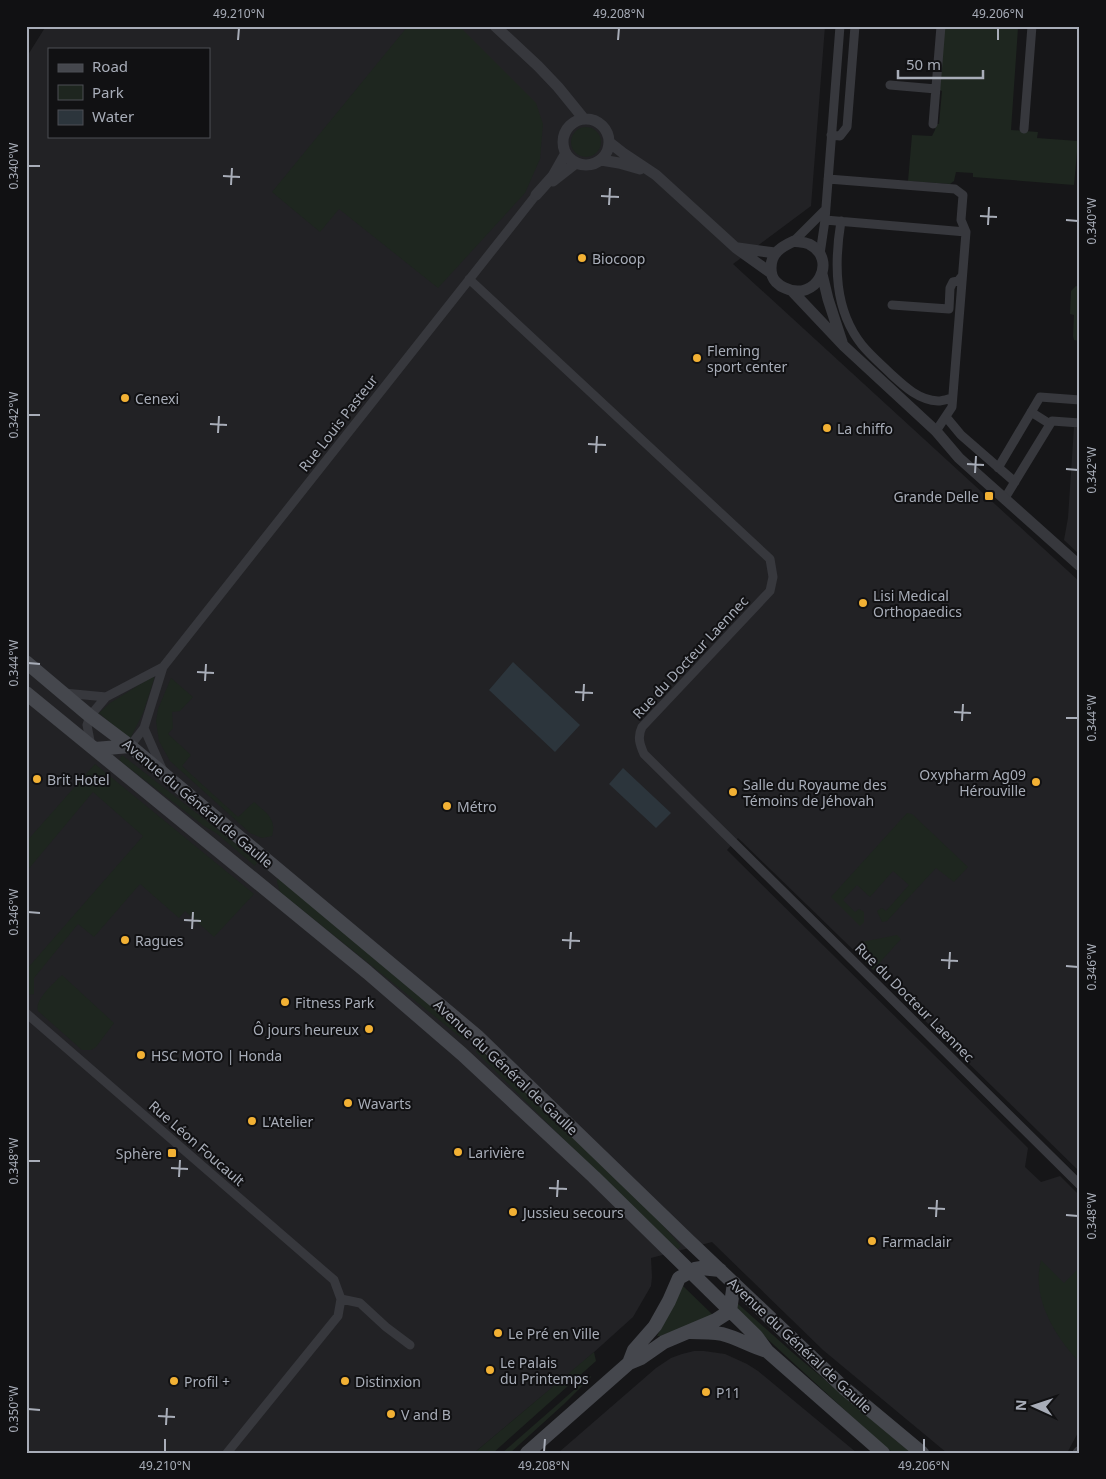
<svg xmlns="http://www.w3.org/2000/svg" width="1106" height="1479" font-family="'Noto Sans',sans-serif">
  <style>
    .built { fill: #222225; fill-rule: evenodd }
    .green { fill: #1e261f }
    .water { fill: #2c353c }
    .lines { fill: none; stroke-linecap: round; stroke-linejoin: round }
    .minor { stroke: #37383d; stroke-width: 9 }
    .tertiary { stroke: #37383d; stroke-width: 11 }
    .secondary { stroke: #45474d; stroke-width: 14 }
    .ticks { fill: none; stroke: #a8adb8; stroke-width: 2 }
    .poi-dot { fill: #f2b134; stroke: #111113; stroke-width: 2 }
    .labels { text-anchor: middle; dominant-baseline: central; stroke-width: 4; stroke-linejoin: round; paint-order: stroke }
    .poi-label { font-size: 14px; fill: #a8adb8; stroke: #111113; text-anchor: start }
    .street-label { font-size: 14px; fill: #a8adb8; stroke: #111113 }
    .neatline { fill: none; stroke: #a8adb8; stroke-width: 2 }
    .ticks-label { font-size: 12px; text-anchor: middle; fill: #a8adb8 }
  </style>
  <rect width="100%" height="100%" fill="#161618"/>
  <path class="built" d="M 46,26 L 825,26 L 811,206 L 733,264 L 1080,582 L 1080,1172 L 915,1011 L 914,1008 L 918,1002 L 884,968 L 878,972 L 875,971 L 738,838 L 727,850 L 1028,1148 L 1025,1167 L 1041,1182 L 1060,1176 L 1080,1196 L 1080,1429 L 1067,1453 L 947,1453 L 823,1350 L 712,1242 L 651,1258 L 652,1277 L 651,1286 L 633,1317 L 583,1362 L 474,1453 L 26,1453 L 26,58 ZM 49,49 L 209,49 L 209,136 L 49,136 Z
    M 1074,427 L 1080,428 L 1080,555 L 1064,540 L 1068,518 Z
    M 694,1351 L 704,1351 L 725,1354 L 747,1364 L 758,1371 L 857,1453 L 558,1453 L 656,1368 L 671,1358 L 682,1354 Z"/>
  <path class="green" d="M 408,26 L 459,26 L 536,103 L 543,124 L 540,159 L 525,193 L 438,288 L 339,209 L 320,232 L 272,192 Z
    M 944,26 L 1027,26 L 1027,28 L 1018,28 L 1011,130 L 1038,132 L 1037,138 L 1078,141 L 1074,185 L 973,177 L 973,173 L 956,172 L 954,181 L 950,184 L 908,181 L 912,135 L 932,136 L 935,130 L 936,124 L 939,124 L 942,91 L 939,90 Z
    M571 142a15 15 0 1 1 30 0a15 15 0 1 1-30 0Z
    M 1076,286 L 1080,287 L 1080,341 L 1074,340 L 1073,336 L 1074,315 L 1070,314 L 1071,291 Z
    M 152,677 L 154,677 L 154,679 L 143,713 L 130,739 L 99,713 L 110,703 Z
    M 171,678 L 193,697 L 180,711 L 172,712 L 173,728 L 168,734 L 191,755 L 182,766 L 238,817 L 254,802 C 266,813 277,818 272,836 L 262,838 L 250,833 L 170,761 L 159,741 L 156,721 L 158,709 Z
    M 122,755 L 258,861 L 255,866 L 216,833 L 204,826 L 119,760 Z
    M 95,764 L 254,894 L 214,937 L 185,911 L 179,918 L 140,884 L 94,937 L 78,924 L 34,978 L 34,994 L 26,995 L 26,970 L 143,836 L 93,792 L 26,872 L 26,842 Z
    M 907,813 L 912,814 L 968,867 L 954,882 L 936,868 L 887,921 L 882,922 L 877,911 L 882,908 L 886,911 L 909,885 L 893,871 L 870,897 L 857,885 L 843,900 L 855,912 L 859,909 L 864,912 L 864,922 L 860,926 L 831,897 Z
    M 277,879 L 281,879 L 469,1038 L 464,1040 L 280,892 L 277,882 Z
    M 897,935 L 901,939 L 873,970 L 857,954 L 858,946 L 862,942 Z
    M 62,975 L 114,1023 L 96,1047 L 91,1050 L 82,1050 L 38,1011 C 34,1000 54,983 62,975 Z
    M 477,1046 L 651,1212 L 681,1246 L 676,1251 L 476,1052 Z
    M 1041,1260 L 1064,1283 L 1080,1267 L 1080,1363 C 1055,1336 1031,1298 1041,1260 Z
    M 683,1286 L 714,1316 L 660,1336 L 657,1336 Z
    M 737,1303 L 792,1352 L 911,1453 L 894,1453 L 885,1447 L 736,1310 Z
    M 594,1352 L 596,1361 L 493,1453 L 474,1453 Z
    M 590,1376 L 591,1377 L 564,1404 L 510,1453 L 502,1453 Z"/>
  <path class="water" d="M 513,662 L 580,725 L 555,752 L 489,690 Z
    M 623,768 L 671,813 L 656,828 L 609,784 Z"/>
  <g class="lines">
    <path class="minor" d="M 890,85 L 936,89
      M 933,124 L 941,26
      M 1024,129 L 1032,26
      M 831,135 L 840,136 L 847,127 L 855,26
      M 828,179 L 955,189 L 963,195 L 961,220 L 966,232
      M 825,220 L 966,232 L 952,407 L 936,431
      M 841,221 C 834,264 834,310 862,345 C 871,356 882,365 892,375 C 905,387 919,400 938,401 C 942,401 948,399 952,398
      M 794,241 L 825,210
      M 820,254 L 825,220 L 840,26
      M 469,279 L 770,559 L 773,577 L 770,591 L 642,727 C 637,737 640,745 644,754 L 1080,1185
      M 892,305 L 949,309 L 950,288 L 953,282 L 958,281 L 962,276
      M 1031,412 L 1050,424
      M 946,417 L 961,435 L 1015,482
      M 998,468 L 1040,397 L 1080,400
      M 1005,498 L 1052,421 L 1080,423
      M 64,693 L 106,697
      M 144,728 L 163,771
      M 91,746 L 87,725 L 90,716 L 106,697 L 163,667
      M 130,746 L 144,728 L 163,667 L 536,195
      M 26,1013 L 334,1280 L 341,1299 L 338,1316 L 227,1453
      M 341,1299 L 360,1303 L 386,1327 L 410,1345"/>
    <path class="tertiary" d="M 495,26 L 538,66 L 558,87 L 584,119
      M563 142a23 23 0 1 1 46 0a23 23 0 1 1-46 0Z
      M 609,142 L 623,153 L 656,175 L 736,248 L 771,273
      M 601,160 L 619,163 L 640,169
      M 553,181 L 576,163
      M 536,195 L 553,176 L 566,153
      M 794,241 C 799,242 804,242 809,244 C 839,259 816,303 785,288 C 782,287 779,285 776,282 C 772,278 771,274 771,268 C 771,253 781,247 794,241 Z
      M 738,248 L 775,253
      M 822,274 L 828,299 L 842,342
      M 793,292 L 844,346 L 936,431 L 959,458 L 1080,566
      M 1078,1453 L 1080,1451"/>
    <path class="secondary" d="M 26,662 L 90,716 L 130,746 L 209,812 L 477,1036 L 689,1241 L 844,1388 L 922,1453
      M 26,693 L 367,972 L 462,1054 L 594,1177 L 756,1336 L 767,1351 L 883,1453
      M 95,749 L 130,746
      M 690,1332 C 701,1332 712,1332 722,1334 C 738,1338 752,1347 767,1351
      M 629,1363 L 634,1350 L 655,1326 L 669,1301 L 679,1278 L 695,1269 L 701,1268 L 720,1270
      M 527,1453 L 629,1363 L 641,1358 L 664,1342 L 716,1320 L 730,1311 L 734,1283"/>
  </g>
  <path class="ticks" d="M 238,40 L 239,28M 618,40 L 619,28M 998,40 L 998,28M 28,166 L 40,166M 223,176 L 240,177M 231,185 L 232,168M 601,196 L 619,197M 609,205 L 610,188M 980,216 L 997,217M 1066,220 L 1078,221M 988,225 L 989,207M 28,415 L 40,415M 210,424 L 227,425M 218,433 L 219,416M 588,444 L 606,445M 596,453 L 597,436M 967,464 L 984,465M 1066,469 L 1078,470M 975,473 L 976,456M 28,663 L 40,664M 197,672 L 214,673M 205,681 L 206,664M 575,692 L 593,693M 583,701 L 584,684M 954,712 L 971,713M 1066,718 L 1078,718M 962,721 L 963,704M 28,912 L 40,913M 184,920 L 201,921M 192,929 L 193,912M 562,940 L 580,941M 570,949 L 571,932M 941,960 L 958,961M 1066,966 L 1078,967M 949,969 L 950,952M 28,1161 L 40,1161M 171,1168 L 188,1169M 179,1177 L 180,1160M 549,1188 L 567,1189M 557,1197 L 558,1180M 928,1208 L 945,1209M 1066,1215 L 1078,1216M 936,1217 L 937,1200M 28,1409 L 40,1410M 158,1416 L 175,1417M 166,1425 L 167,1408M 165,1452 L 165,1439M 544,1452 L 545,1439M 924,1452 L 924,1439"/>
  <g class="poi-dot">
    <circle cx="582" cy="258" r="5"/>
    <circle cx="697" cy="358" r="5"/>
    <circle cx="125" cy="398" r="5"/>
    <circle cx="827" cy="428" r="5"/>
    <rect x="984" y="491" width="10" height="10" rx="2.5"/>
    <circle cx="863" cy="603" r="5"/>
    <circle cx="37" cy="779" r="5"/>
    <circle cx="1036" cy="782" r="5"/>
    <circle cx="733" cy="792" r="5"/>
    <circle cx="447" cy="806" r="5"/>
    <circle cx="125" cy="940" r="5"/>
    <circle cx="285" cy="1002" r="5"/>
    <circle cx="369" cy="1029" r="5"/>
    <circle cx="141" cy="1055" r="5"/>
    <circle cx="348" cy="1103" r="5"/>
    <circle cx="252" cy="1121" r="5"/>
    <circle cx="458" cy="1152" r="5"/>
    <rect x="167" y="1148" width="10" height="10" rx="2.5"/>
    <circle cx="513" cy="1212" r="5"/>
    <circle cx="872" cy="1241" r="5"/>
    <circle cx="498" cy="1333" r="5"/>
    <circle cx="490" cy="1370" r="5"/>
    <circle cx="174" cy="1381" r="5"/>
    <circle cx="345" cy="1381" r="5"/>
    <circle cx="706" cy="1392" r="5"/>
    <circle cx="391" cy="1414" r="5"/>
  </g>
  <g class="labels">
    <g class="poi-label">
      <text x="592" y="258">Biocoop</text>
      <text x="707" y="350">Fleming<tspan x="707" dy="16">sport center</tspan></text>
      <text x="135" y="398">Cenexi</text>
      <text x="837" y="428">La chiffo</text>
      <text x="979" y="496" text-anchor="end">Grande Delle</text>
      <text x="873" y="595">Lisi Medical<tspan x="873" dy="16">Orthopaedics</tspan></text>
      <text x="1026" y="774" text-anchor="end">Oxypharm Ag09<tspan x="1026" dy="16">Hérouville</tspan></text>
      <text x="47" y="779">Brit Hotel</text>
      <text x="743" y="784">Salle du Royaume des<tspan x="743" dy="16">Témoins de Jéhovah</tspan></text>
      <text x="457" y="806">Métro</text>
      <text x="135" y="940">Ragues</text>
      <text x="295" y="1002">Fitness Park</text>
      <text x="359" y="1029" text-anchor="end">Ô jours heureux</text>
      <text x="151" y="1055">HSC MOTO | Honda</text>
      <text x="358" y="1103">Wavarts</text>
      <text x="262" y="1121">L'Atelier</text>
      <text x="468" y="1152">Larivière</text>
      <text x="162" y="1153" text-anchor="end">Sphère</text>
      <text x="523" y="1212">Jussieu secours</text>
      <text x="882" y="1241">Farmaclair</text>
      <text x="508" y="1333">Le Pré en Ville</text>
      <text x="500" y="1362">Le Palais<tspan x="500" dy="16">du Printemps</tspan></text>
      <text x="184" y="1381">Profil +</text>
      <text x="355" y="1381">Distinxion</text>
      <text x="716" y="1392">P11</text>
      <text x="401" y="1414">V and B</text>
    </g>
    <g class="street-label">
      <text transform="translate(338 423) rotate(-52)">Rue Louis Pasteur</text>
      <text transform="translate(690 657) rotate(-47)">Rue du Docteur Laennec</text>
      <text transform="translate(198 803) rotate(40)">Avenue du Général de Gaulle</text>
      <text transform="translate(915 1002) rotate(45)">Rue du Docteur Laennec</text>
      <text transform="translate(506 1067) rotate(43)">Avenue du Général de Gaulle</text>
      <text transform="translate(197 1143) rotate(41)">Rue Léon Foucault</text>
      <text transform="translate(800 1345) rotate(43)">Avenue du Général de Gaulle</text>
    </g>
  </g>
  <rect width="1106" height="1479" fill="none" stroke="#111113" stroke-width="55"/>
  <rect x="48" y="48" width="162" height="90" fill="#111113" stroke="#4d4f55"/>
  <rect x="58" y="64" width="25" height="8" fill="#45474d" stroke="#4d4f55"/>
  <text x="92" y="72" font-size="15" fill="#a8adb8">Road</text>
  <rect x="58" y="85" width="25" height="15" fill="#1e261f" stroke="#4d4f55"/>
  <text x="92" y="98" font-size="15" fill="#a8adb8">Park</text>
  <rect x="58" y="110" width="25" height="15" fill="#2c353c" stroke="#4d4f55"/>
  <text x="92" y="122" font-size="15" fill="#a8adb8">Water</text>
  <g transform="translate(1034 1406) rotate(273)" stroke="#111113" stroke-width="4" paint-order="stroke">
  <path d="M0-4L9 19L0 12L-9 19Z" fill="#a8adb8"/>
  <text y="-8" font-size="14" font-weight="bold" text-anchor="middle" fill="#a8adb8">N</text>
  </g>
  <path d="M898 70v8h85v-8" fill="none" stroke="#a8adb8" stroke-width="2.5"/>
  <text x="906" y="70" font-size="15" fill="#a8adb8" stroke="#111113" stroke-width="4" paint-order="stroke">50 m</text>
  <rect x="28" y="28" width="1050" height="1424" class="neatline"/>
  <g class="ticks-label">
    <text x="239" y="18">49.210°N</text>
    <text x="619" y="18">49.208°N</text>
    <text x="998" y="18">49.206°N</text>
    <text transform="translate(14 166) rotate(-90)" y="4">0.340°W</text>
    <text transform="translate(1092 221) rotate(-90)" y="4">0.340°W</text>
    <text transform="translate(14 415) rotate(-90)" y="4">0.342°W</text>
    <text transform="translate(1092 470) rotate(-90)" y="4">0.342°W</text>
    <text transform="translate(14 663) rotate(-90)" y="4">0.344°W</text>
    <text transform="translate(1092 718) rotate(-90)" y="4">0.344°W</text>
    <text transform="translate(14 912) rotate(-90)" y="4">0.346°W</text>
    <text transform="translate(1092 967) rotate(-90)" y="4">0.346°W</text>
    <text transform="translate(14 1161) rotate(-90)" y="4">0.348°W</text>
    <text transform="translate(1092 1216) rotate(-90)" y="4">0.348°W</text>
    <text transform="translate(14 1409) rotate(-90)" y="4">0.350°W</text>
    <text x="165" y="1470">49.210°N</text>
    <text x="544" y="1470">49.208°N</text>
    <text x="924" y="1470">49.206°N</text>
  </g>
</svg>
